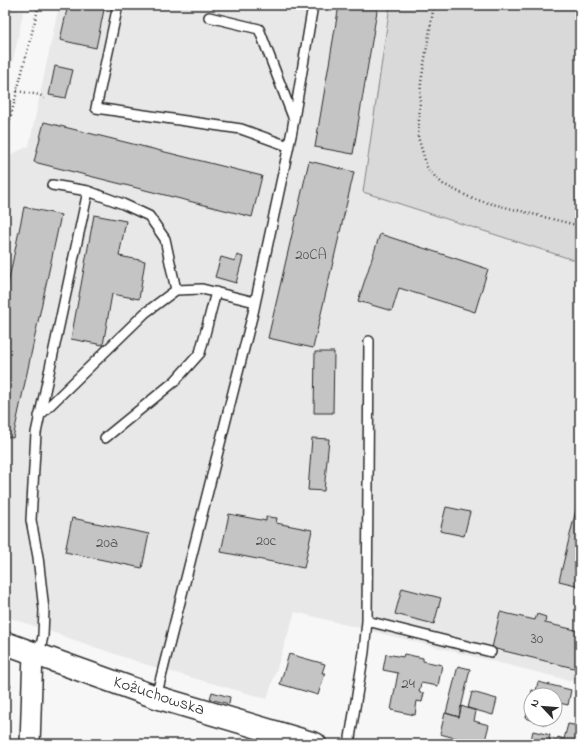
<svg xmlns="http://www.w3.org/2000/svg" width="585" height="749" font-family="'Indie Flower',sans-serif">
  <style>
    .built { fill: #e8e8e8 }
    .green { fill: #d9d9d9; stroke: #828282 }
    .building { fill: #c4c4c4; stroke: #2b2b2b }
    .lines { fill: none; stroke-linecap: round; stroke-linejoin: round }
    .service-casing { stroke: #2b2b2b; stroke-width: 12 }
    .minor-casing { stroke: #2b2b2b; stroke-width: 22 }
    .secondary-casing { stroke: #2b2b2b; stroke-width: 25 }
    .path { stroke: #2b2b2b; stroke-width: 2.5; stroke-dasharray: 1 3; stroke-linecap: butt }
    .service { stroke: #fff; stroke-width: 9 }
    .minor { stroke: #fff; stroke-width: 19 }
    .secondary { stroke: #fff; stroke-width: 22 }
    .labels { text-anchor: middle; dominant-baseline: central; stroke-width: 3; stroke-linejoin: round; paint-order: stroke }
    .number-label { font-size: 15px; fill: #515151 }
    .street-label { font-size: 17px; fill: #2b2b2b; stroke: #fff }
  </style>
  <rect width="100%" height="100%" fill="#f7f7f7"/>
  <filter id="ink" filterUnits="userSpaceOnUse"><feTurbulence type="fractalNoise" baseFrequency=".025" numOctaves="2"/><feDisplacementMap in="SourceGraphic" scale="8" xChannelSelector="R" yChannelSelector="G"/><feConvolveMatrix kernelMatrix="1 2 1 2 8 2 1 2 1" color-interpolation-filters="sRGB"/></filter>
  <g filter="url(#ink)">
    <path class="built" d="M 59,5 L 390,5 L 363,192 L 580,262 L 580,683 L 295,612 L 267,699 L 144,664 L 5,616 L 5,182 L 12,154 L 29,146 Z
      M 5,7 L 23,12 L 16,47 L 5,92 Z"/>
    <path class="green" d="M 390,5 L 580,5 L 580,262 L 363,192 Z"/>
    <path class="building" d="M 68,5 L 105,5 L 96,48 L 60,40 Z
      M 339,5 L 378,5 L 353,154 L 315,147 Z
      M 55,66 L 73,70 L 66,98 L 49,95 Z
      M 44,122 L 262,176 L 252,217 L 34,162 Z
      M 309,161 L 354,172 L 313,348 L 268,338 Z
      M 24,207 L 61,215 L 13,438 L 5,436 L 5,298 Z
      M 94,215 L 126,221 L 119,256 L 145,261 L 139,299 L 112,294 L 103,345 L 71,339 Z
      M 380,234 L 488,269 L 475,312 L 399,288 L 392,311 L 358,301 Z
      M 237,255 L 243,257 L 236,283 L 215,277 L 221,257 L 235,261 Z
      M 315,352 L 334,352 L 333,413 L 314,413 Z
      M 312,438 L 329,439 L 324,491 L 308,490 Z
      M 580,493 L 580,586 L 559,581 Z
      M 446,507 L 470,512 L 464,536 L 440,531 Z
      M 229,514 L 266,521 L 266,517 L 277,518 L 276,523 L 312,530 L 304,568 L 221,552 Z
      M 72,518 L 149,534 L 142,568 L 65,552 Z
      M 402,588 L 441,598 L 434,624 L 395,614 Z
      M 500,612 L 535,620 L 537,614 L 546,617 L 545,623 L 580,631 L 580,676 L 577,675 L 578,669 L 492,648 Z
      M 289,654 L 325,664 L 322,673 L 325,673 L 318,695 L 280,684 Z
      M 386,654 L 403,657 L 404,654 L 423,658 L 423,661 L 442,665 L 438,686 L 421,683 L 419,692 L 424,693 L 422,702 L 417,701 L 415,715 L 391,710 L 398,673 L 383,670 Z
      M 458,666 L 470,669 L 459,717 L 446,713 Z
      M 538,682 L 571,690 L 568,705 L 559,703 L 556,712 L 555,712 L 555,695 L 531,695 L 531,719 L 547,719 L 546,725 L 526,718 L 532,690 L 536,691 Z
      M 5,683 L 11,685 L 5,702 Z
      M 212,692 L 230,697 L 229,704 L 210,699 Z
      M 472,692 L 497,699 L 493,715 L 468,708 Z
      M 461,706 L 476,711 L 474,721 L 489,725 L 484,744 L 478,744 L 440,734 L 445,713 L 459,717 Z
      M 568,724 L 579,726 L 575,744 L 530,744 L 533,731 L 550,735 L 549,739 L 557,741 L 558,737 L 564,739 Z"/>
    <g class="lines">
      <defs>
        <path id="service" d="M 118,5 L 96,108 L 241,129 L 288,146
          M 209,17 L 259,29 L 293,117
          M 88,191 L 123,204 L 149,216 L 165,239 L 176,290
          M 39,416 L 145,313 L 176,290 L 202,289 L 255,302
          M 105,438 L 175,381 L 200,353 L 216,292
          M 367,621 L 491,652
          M 39,655 L 43,636 L 44,610 L 38,557 L 31,520 L 36,433 L 88,191 L 52,185
          M 156,697 L 253,313 L 292,131 L 313,5
          M 349,744 L 364,652 L 367,621 L 369,341"/>
        <path id="minor" d="M 30,744 L 33,653"/>
        <path id="secondary" d="M 5,643 L 156,697 L 315,744"/>
      </defs>
      <use href="#service" class="service-casing"/>
      <use href="#minor" class="minor-casing"/>
      <use href="#secondary" class="secondary-casing"/>
      <path class="path" d="M 434,5 L 421,82 L 418,137 L 428,170 L 443,184 L 473,199 L 580,226
        M 17,91 L 40,95 L 45,99
        M 5,139 L 39,5"/>
      <use href="#service" class="service"/>
      <use href="#minor" class="minor"/>
      <use href="#secondary" class="secondary"/>
    </g>
  </g>
  <g class="labels">
    <g class="number-label">
      <text x="311" y="255">20CA</text>
      <text x="266" y="541">20c</text>
      <text x="107" y="543">20a</text>
      <text x="537" y="639">30</text>
      <text x="408" y="684">24</text>
    </g>
    <g class="street-label">
      <text transform="translate(159 696) rotate(18)">Kożuchowska</text>
    </g>
  </g>
  <rect width="585" height="749" fill="none" stroke="#fff" stroke-width="20"/>
  <rect x="10" y="10" width="565" height="729" fill="none" stroke="#2b2b2b" stroke-width="1.5" filter="url(#ink)"/>
  <g transform="translate(543 707) rotate(296)"><circle r="19" fill="#ffffff" stroke="#aaaaaa"/>
  <path d="M0-3L7 15L0 10L-7 15Z" fill="#2b2b2b"/>
  <text y="-6" font-size="11" font-weight="bold" text-anchor="middle" fill="#2b2b2b">N</text>
  </g>
</svg>
